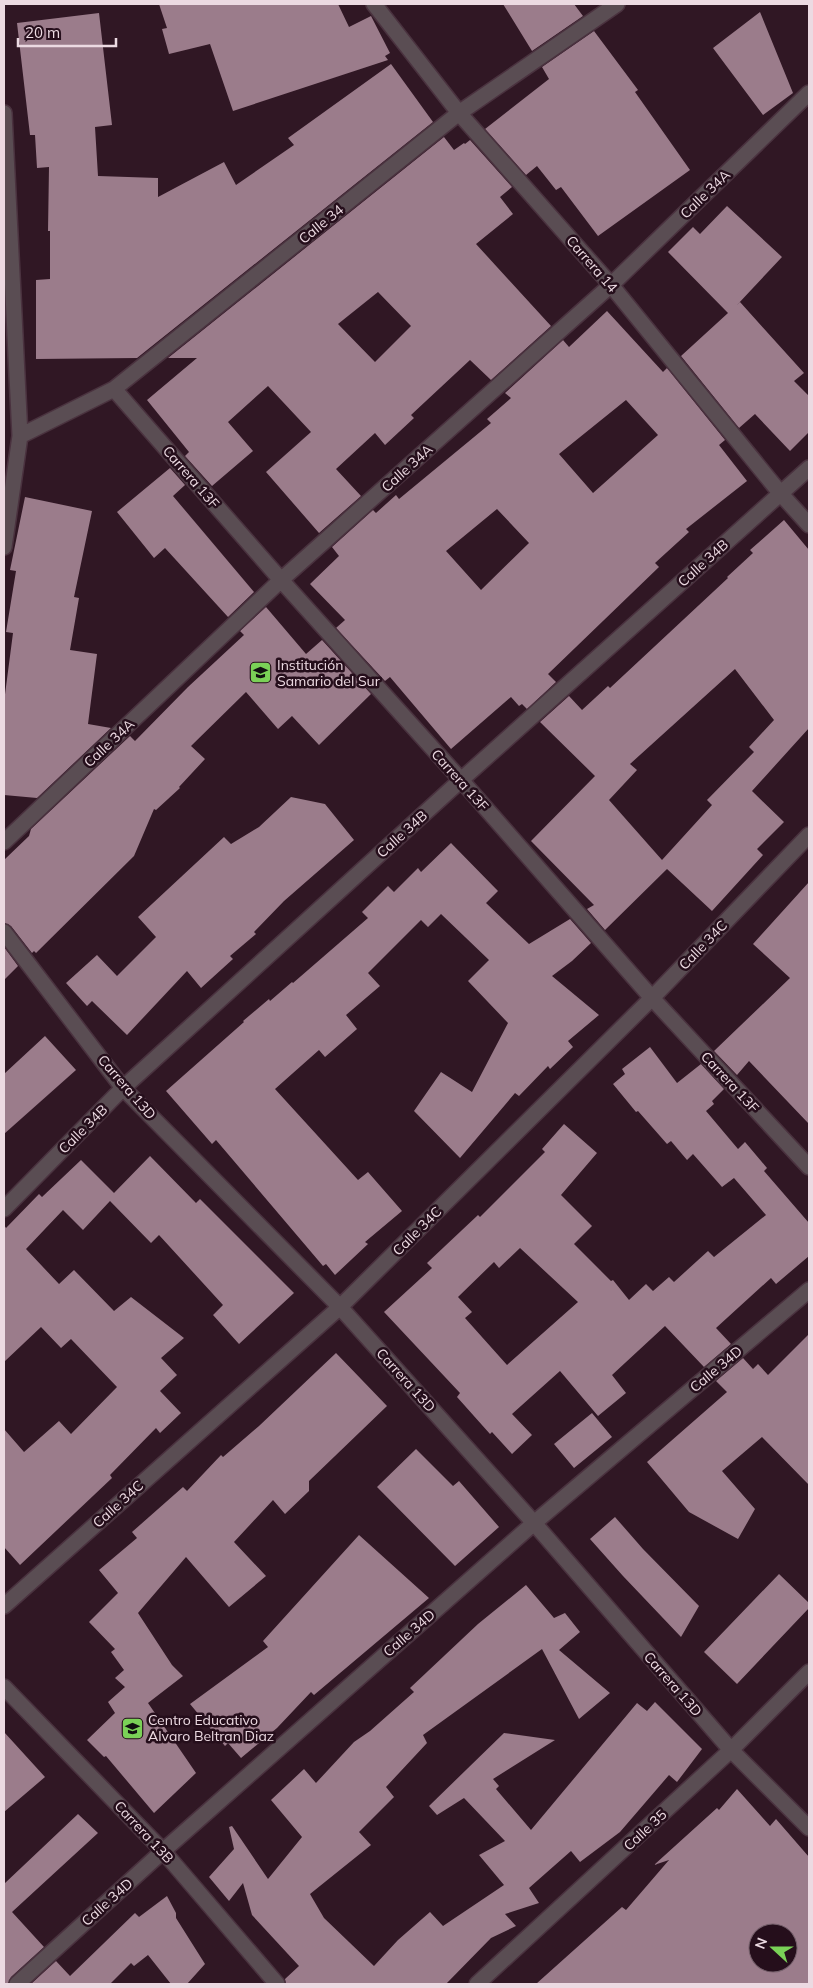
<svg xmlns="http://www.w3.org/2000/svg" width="813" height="1988" font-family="Mulish,sans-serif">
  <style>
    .building { fill: #9b7c8b; fill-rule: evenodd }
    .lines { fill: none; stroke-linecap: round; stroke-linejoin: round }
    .minor-casing { stroke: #4a323f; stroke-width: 18 }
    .minor { stroke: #5a4d53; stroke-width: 15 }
    .labels { text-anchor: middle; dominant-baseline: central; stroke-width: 5; stroke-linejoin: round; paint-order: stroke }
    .street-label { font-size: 14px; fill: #ecdae2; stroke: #250e1b }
    .poi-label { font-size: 14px; fill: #ecdae2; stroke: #250e1b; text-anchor: start }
  </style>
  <rect width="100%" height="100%" fill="#301724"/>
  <path class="building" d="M 159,4 L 338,4 L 349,27 L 371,16 L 390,53 L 385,56 L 388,60 L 233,111 L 210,44 L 169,54 L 162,29 L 167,28 Z
    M 503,4 L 574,4 L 583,16 L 532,51 Z
    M 760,12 L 793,93 L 763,115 L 713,48 Z
    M 99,13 L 112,125 L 95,127 L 98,176 L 158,178 L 158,197 L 224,162 L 236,185 L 294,145 L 288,138 L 391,64 L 433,122 L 137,358 L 36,359 L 36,280 L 50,279 L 50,231 L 48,231 L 49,167 L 37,168 L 35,135 L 30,135 L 17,23 Z
    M 594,31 L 638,90 L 635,92 L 690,170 L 598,236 L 561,187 L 556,190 L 537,166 L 526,175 L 485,129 L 549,79 L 542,67 Z
    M 444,137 L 454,150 L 464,143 L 465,144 L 470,140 L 512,187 L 500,197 L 513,214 L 476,244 L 551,326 L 491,380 L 470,360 L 411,415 L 414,418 L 385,445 L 375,433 L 336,469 L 361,496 L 319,533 L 266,472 L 311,432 L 268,386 L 228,422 L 253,451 L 212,486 L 185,456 L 189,452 L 147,400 L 197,358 L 168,358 ZM 378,292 L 411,326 L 375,362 L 338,324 Z
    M 727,206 L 782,257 L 737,305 L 740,302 L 804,373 L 794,381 L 809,396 L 809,432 L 790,451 L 755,414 L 739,428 L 681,356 L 728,313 L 668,252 L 693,227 L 700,234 Z
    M 607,311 L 663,372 L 667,368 L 725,440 L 719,445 L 747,481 L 686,529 L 689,532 L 655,563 L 659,567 L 548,674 L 556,682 L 527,709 L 522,704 L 519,706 L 511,697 L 451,749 L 390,677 L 385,681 L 336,628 L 345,620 L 310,584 L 339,556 L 332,547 L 373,510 L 376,513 L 396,495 L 399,499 L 491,423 L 487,419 L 511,398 L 505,393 L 563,340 L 569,347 ZM 626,400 L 658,435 L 593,493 L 559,454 ZM 497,509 L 529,543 L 481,590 L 446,551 Z
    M 170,468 L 185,485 L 173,496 L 254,592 L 228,617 L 165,548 L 154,558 L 117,512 Z
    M 25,497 L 92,511 L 74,597 L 79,598 L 70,650 L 97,654 L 88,724 L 111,728 L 37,798 L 4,795 L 4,702 L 13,633 L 6,632 L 16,571 L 10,570 Z
    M 784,520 L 809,550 L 809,728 L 752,791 L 784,822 L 757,849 L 763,855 L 712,911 L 667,869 L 605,930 L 587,909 L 594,905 L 531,841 L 595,776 L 540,722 L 569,696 L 582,710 L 608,686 L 610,688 L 728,578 L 727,577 L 753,553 L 750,550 ZM 735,669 L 774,720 L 749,747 L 754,752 L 707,800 L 712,805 L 662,860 L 609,800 L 637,770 L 630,764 Z
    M 266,607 L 306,654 L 322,640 L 371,694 L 319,745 L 292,716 L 278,729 L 246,692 L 191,746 L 205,759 L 179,787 L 180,788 L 156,810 L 154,809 L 134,856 L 36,953 L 34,951 L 32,953 L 11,926 L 4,923 L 4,860 L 29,836 L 31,829 L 130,736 L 135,741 L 188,687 L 244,635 L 240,631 Z
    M 291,797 L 325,804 L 354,840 L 284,901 L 254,932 L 256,934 L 230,956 L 233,959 L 201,988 L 187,971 L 127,1035 L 92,1001 L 87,1006 L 66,983 L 97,955 L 117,976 L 156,937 L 138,917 L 224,837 L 231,844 L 259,827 Z
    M 451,843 L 498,891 L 486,903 L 529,944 L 570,919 L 591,943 L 572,961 L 552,976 L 599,1015 L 568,1041 L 573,1047 L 550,1069 L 548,1066 L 519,1096 L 515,1093 L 460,1158 L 414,1111 L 441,1072 L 472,1092 L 508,1023 L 468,981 L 489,960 L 441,914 L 428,927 L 421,920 L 368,973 L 380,986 L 346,1015 L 357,1029 L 325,1057 L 319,1050 L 275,1089 L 358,1180 L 368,1172 L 402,1211 L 365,1242 L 368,1244 L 335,1275 L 326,1264 L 323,1266 L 216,1140 L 212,1144 L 166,1091 L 244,1022 L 243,1021 L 269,999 L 270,1001 L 292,982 L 293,983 L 368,918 L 362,912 L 388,886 L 394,892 L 418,868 L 421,872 Z
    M 809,882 L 809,1124 L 749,1061 L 737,1075 L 714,1051 L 790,978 L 753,944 Z
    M 4,947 L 18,966 L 4,980 Z
    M 45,1036 L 76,1070 L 4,1134 L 4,1074 Z
    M 650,1047 L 677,1083 L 701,1064 L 724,1089 L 712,1101 L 714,1104 L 706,1111 L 738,1149 L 745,1142 L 767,1168 L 764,1171 L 809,1223 L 809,1256 L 776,1284 L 771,1278 L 716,1328 L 731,1344 L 704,1367 L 665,1326 L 612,1375 L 626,1393 L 598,1416 L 560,1371 L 512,1414 L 532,1435 L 512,1454 L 492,1432 L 490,1434 L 457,1397 L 460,1393 L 384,1312 L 432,1268 L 427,1263 L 478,1215 L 480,1217 L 545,1152 L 542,1149 L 564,1124 L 597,1153 L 561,1195 L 592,1226 L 574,1244 L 611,1281 L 613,1280 L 629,1300 L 646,1284 L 653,1291 L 669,1277 L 674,1282 L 708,1251 L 714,1257 L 766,1215 L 734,1178 L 722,1187 L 693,1154 L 687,1160 L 671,1141 L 667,1144 L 638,1111 L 636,1112 L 613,1084 L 625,1074 L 622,1069 ZM 520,1248 L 578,1302 L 507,1365 L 465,1318 L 472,1312 L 458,1297 L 494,1262 L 499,1268 Z
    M 150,1156 L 196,1203 L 200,1199 L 294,1293 L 239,1344 L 213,1315 L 223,1305 L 159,1235 L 151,1243 L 110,1201 L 83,1230 L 63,1210 L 26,1249 L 59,1284 L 74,1270 L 114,1311 L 131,1297 L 184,1338 L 161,1358 L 177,1375 L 160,1391 L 181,1413 L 160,1433 L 156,1428 L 110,1475 L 112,1478 L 20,1565 L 4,1547 L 4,1429 L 24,1452 L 59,1421 L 71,1434 L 117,1387 L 71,1339 L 61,1348 L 41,1327 L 4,1362 L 4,1225 L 6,1228 L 39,1194 L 42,1197 L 81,1160 L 114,1193 Z
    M 809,1334 L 809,1485 L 762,1437 L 722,1471 L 755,1509 L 738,1539 L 689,1512 L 647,1462 L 727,1392 L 716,1381 L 743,1358 L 753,1369 L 758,1364 L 768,1375 Z
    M 336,1353 L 387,1406 L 309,1481 L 309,1491 L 285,1514 L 273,1500 L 234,1542 L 266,1576 L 229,1607 L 186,1557 L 138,1613 L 172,1665 L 183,1676 L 148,1703 L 196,1773 L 154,1813 L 106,1756 L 104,1757 L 87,1740 L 115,1713 L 108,1702 L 125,1687 L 115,1678 L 124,1670 L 111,1652 L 115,1649 L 89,1622 L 118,1593 L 99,1570 L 137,1538 L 132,1532 L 183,1487 L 187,1491 L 221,1455 L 223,1457 L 259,1426 Z
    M 592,1413 L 612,1437 L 574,1468 L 554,1444 Z
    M 416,1449 L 453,1486 L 459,1481 L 499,1527 L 455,1566 L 377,1487 Z
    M 615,1517 L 643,1549 L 699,1606 L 681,1637 L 623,1576 L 590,1539 Z
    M 359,1535 L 429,1598 L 314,1695 L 311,1692 L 277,1728 L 241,1758 L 228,1743 L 225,1746 L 190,1704 L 268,1647 L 263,1641 Z
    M 779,1574 L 809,1603 L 809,1608 L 737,1684 L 704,1652 Z
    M 526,1585 L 554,1618 L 565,1613 L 580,1632 L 559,1650 L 610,1693 L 579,1719 L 542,1649 L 423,1735 L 427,1743 L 386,1787 L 394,1797 L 359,1832 L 371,1845 L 310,1894 L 324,1918 L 374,1966 L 398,1940 L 430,1912 L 443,1926 L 504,1885 L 479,1855 L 505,1841 L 464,1798 L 437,1815 L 429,1806 L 504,1733 L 555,1740 L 493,1779 L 499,1786 L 496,1789 L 531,1830 L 637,1703 L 647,1711 L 655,1702 L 702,1749 L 677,1782 L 669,1775 L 620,1832 L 580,1862 L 571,1851 L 529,1888 L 539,1903 L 505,1914 L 516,1926 L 491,1938 L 446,1984 L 286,1984 L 285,1979 L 299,1966 L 252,1915 L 243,1883 L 229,1901 L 209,1877 L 234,1849 L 229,1827 L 232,1826 L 268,1879 L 302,1837 L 271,1800 L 304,1769 L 316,1783 L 354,1742 L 370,1731 L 414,1692 L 410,1688 L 478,1624 Z
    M 4,1732 L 45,1777 L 4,1812 Z
    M 737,1789 L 770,1826 L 776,1819 L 809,1857 L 809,1984 L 536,1984 L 622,1907 L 626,1910 L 669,1860 L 654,1865 L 717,1808 L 719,1810 ZM 758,1933 L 788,1933 L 788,1963 L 758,1963 Z
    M 78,1814 L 98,1833 L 12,1912 L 44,1947 L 11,1977 L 8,1984 L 4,1984 L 4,1884 Z
    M 167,1896 L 176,1913 L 176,1918 L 205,1964 L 187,1984 L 171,1984 L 148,1955 L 134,1966 L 131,1963 L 110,1984 L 31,1984 L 56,1961 L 70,1976 L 135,1913 L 139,1917 Z"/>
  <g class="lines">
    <defs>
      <path id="minor" d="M 374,4 L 459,113 L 611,285 L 781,494 L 809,525
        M 4,113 L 20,436 L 4,547
        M 114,389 L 281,580 L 461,780 L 652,998 L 809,1167
        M 20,436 L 114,389 L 459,113 L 617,4
        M 4,842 L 281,580 L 611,285 L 809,93
        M 4,932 L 123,1088 L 340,1307 L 534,1523 L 731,1750 L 809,1828
        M 4,1209 L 123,1088 L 461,780 L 809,468
        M 4,1606 L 340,1307 L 652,998 L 809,835
        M 4,1687 L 163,1851 L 277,1984
        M 17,1984 L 163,1851 L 534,1523 L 809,1290
        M 477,1984 L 731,1750 L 809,1672"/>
    </defs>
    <use href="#minor" class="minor-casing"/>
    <use href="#minor" class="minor"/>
  </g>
  <defs>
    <symbol id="school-square" viewBox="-11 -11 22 22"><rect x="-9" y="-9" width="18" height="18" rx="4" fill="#7ad157" stroke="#250e1b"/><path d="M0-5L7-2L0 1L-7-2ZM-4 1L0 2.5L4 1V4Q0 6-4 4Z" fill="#111"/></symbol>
  </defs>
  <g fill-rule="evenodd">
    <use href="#school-square" x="248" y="660" width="25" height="25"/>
    <use href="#school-square" x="120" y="1716" width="25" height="25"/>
  </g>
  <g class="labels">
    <g class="street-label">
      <text transform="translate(705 194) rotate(-44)">Calle 34A</text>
      <text transform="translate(321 224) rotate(-39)">Calle 34</text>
      <text transform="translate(592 264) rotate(49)">Carrera 14</text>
      <text transform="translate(407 468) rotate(-42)">Calle 34A</text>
      <text transform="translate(191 477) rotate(49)">Carrera 13F</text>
      <text transform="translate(703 563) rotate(-42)">Calle 34B</text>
      <text transform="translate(109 743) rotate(-43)">Calle 34A</text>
      <text transform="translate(460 780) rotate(48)">Carrera 13F</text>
      <text transform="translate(402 834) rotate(-42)">Calle 34B</text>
      <text transform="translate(703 945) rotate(-46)">Calle 34C</text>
      <text transform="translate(730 1082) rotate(47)">Carrera 13F</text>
      <text transform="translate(127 1087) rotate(49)">Carrera 13D</text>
      <text transform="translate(83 1129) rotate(-45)">Calle 34B</text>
      <text transform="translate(417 1231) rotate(-45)">Calle 34C</text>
      <text transform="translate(716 1369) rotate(-40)">Calle 34D</text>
      <text transform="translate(406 1380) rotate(48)">Carrera 13D</text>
      <text transform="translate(118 1504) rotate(-42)">Calle 34C</text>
      <text transform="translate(409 1633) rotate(-41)">Calle 34D</text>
      <text transform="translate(673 1684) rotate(49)">Carrera 13D</text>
      <text transform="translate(645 1830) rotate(-43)">Calle 35</text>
      <text transform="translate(144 1832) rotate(47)">Carrera 13B</text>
      <text transform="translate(107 1902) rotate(-42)">Calle 34D</text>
    </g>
    <g class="poi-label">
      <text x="277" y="665">Institución<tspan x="277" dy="16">Samario del Sur</tspan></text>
      <text x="148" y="1720">Centro Educativo<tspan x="148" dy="16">Alvaro Beltran Diaz</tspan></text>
    </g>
  </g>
  <rect width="813" height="1988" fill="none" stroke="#ecdae2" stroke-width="10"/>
  <g transform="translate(773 1948) rotate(291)"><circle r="24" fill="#250e1b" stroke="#75606b"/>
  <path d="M0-4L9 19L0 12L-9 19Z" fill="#7ad157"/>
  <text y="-8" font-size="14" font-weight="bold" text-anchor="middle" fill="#ecdae2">N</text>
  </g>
  <path d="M18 38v8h98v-8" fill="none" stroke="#ecdae2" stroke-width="2.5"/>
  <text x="25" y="38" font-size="15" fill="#ecdae2" stroke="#250e1b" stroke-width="4" paint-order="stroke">20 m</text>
</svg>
